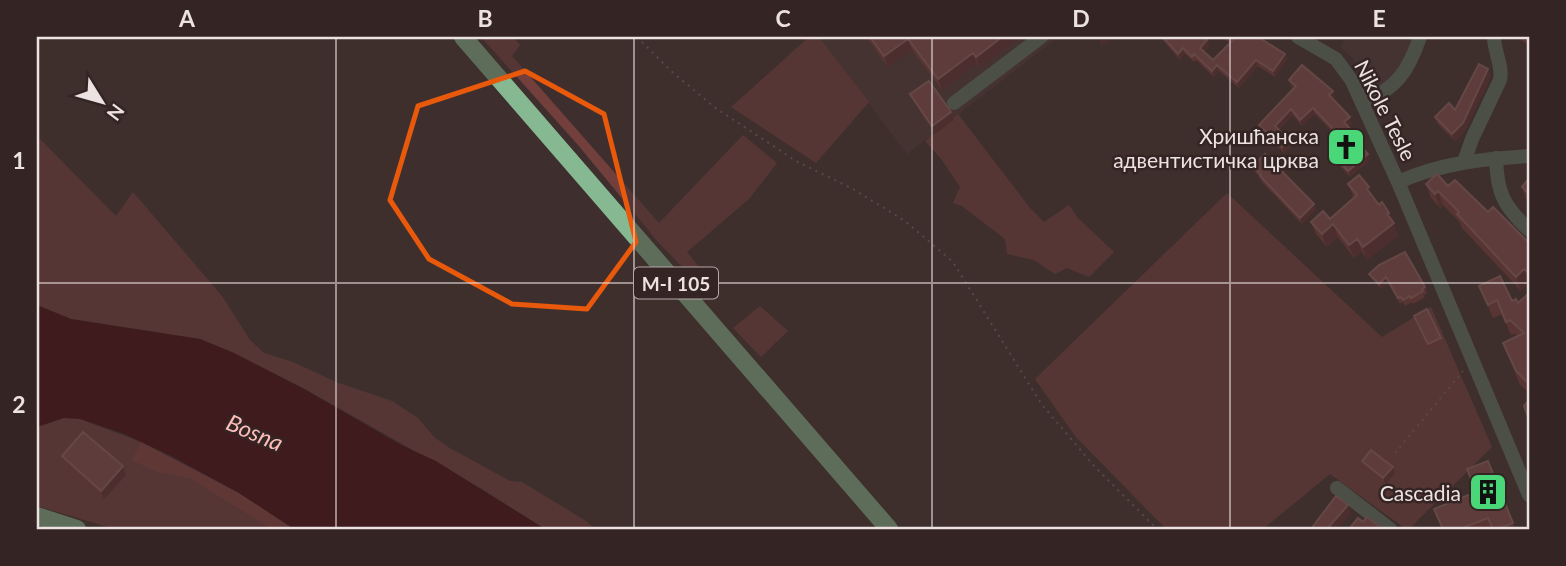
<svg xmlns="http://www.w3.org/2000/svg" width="1566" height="566" font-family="Lato,sans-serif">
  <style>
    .built { fill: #4e3837 }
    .green { fill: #723f3d }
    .forest { fill: #874442 }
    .water { fill: #43040a }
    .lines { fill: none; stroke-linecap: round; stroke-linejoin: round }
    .path { stroke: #766867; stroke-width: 2; stroke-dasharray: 2 5; stroke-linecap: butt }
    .minor { stroke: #5e7763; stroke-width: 14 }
    .major { stroke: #86b991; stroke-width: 18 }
    .wall { fill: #783b3a }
    .shaded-wall { fill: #5b2e2d }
    .building { fill: #844d4c; stroke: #946463; stroke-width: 2 }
    .marked { fill: none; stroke: #e8590c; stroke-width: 5; stroke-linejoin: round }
    .grid { fill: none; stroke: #ece2e1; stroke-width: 2; stroke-opacity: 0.55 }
    .labels { text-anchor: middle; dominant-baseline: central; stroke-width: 5; stroke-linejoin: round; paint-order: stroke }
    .shield { fill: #342524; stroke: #b5a9a8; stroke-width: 2 }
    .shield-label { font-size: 19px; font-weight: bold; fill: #ece2e1 }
    .street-label { font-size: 21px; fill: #ece2e1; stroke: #342524 }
    .poi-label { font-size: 21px; fill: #ece2e1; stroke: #342524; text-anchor: end }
    .water-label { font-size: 23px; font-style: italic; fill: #fdbeba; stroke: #342524 }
    .neatline { fill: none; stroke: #ece2e1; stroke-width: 2.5 }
    .grid-label { font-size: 23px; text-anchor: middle; font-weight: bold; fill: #ece2e1 }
  </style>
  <rect width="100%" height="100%" fill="#3e2f2e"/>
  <path class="built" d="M 819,37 L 1058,37 L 907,154 Z
    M 1343,37 L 1415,37 L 1415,39 L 1391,81 L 1378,91 L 1352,57 L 1341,48 L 1344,40 Z"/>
  <path class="green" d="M 481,37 L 513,37 L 520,45 L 512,56 L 659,223 L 743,135 L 777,163 L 749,199 L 687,252 L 706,276 L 699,284 L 658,242 L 578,145 Z
    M 809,37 L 819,37 L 869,102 L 816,163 L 731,107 Z
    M 958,114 L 1030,208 L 1044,222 L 1069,205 L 1077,217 L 1114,252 L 1089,277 L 1067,268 L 1055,274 L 1034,260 L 1007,254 L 1005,239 L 962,206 L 953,203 L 960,187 L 942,160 L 925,141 Z
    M 37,136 L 116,216 L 133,192 L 222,296 L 250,340 L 264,353 L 293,362 L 336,382 L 392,401 L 418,418 L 434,437 L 448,447 L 510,481 L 522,482 L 586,521 L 595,529 L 545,529 L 482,489 L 305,389 L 234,353 L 200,339 L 71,319 L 37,305 Z
    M 1227,193 L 1382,337 L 1431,307 L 1492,447 L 1409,529 L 1406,529 L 1330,474 L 1263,529 L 1166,529 L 1075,436 L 1035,379 Z
    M 760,306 L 788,331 L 761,357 L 733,328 Z
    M 64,418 L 80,419 L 141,442 L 133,459 L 157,472 L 191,479 L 271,529 L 115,529 L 37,506 L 37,427 Z"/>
  <path class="forest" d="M 141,442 L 239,493 L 294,529 L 271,529 L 191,479 L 157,472 L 132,460 Z"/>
  <path class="water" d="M 37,305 L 71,319 L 200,339 L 234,353 L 304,389 L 403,446 L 436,461 L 545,529 L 294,529 L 239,493 L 173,457 L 124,434 L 80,419 L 64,418 L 37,427 Z"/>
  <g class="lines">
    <path class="path" d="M 637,37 L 671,71 L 714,107 L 796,161 L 853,189 L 905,221 L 953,262 L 1042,405 L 1095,467 L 1157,529
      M 1395,453 L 1463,371"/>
    <path class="minor" d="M 1298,37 L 1336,59 L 1352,81 L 1398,182 L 1529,495
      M 954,103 L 1041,37
      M 1362,103 C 1397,88 1408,72 1420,37
      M 1496,158 C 1497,194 1504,206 1529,230
      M 1464,162 L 1472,139 L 1500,80 C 1503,65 1494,52 1494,37
      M 1398,182 C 1442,163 1481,159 1529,156
      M 1337,488 L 1390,529"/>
    <path class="major" d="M 463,37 L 889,529
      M 37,516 L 77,529"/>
  </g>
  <path class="wall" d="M 866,37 L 1020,37 L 980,68 L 977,64 L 942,90 L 912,50 L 888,67 Z
    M 1160,37 L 1203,37 L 1207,40 L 1209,46 L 1204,51 L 1213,60 L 1230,43 L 1220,37 L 1258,37 L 1285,54 L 1287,59 L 1275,77 L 1258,66 L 1239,88 L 1219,71 L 1214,77 L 1196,60 L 1194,62 L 1185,54 L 1180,60 Z
    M 1515,37 L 1529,37 L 1529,45 L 1516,37 Z
    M 1491,76 L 1465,131 L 1455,141 L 1438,124 L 1435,117 L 1455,110 Z
    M 1289,80 L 1335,97 L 1333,99 L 1352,123 L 1348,127 L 1358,138 L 1360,143 L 1359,145 L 1370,160 L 1350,177 L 1341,167 L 1339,161 L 1340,159 L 1332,151 L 1330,145 L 1338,138 L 1315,114 L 1302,126 L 1293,115 L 1279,130 L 1291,146 L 1284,153 L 1261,131 L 1259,125 L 1294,88 L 1291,86 Z
    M 910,94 L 951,112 L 954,120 L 935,134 L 914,102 Z
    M 1253,166 L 1316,209 L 1302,224 L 1262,182 L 1260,177 L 1255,172 Z
    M 1529,178 L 1529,202 L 1526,199 L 1522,187 Z
    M 1348,184 L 1374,198 L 1379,205 L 1389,213 L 1398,236 L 1367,260 L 1362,252 L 1354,258 L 1338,237 L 1327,247 L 1316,234 L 1311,222 L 1330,219 L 1354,198 Z
    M 1426,184 L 1448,186 L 1488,212 L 1529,243 L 1529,282 L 1521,291 L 1462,228 L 1459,221 L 1443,205 L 1440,208 L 1431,198 Z
    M 1369,274 L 1425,287 L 1427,293 L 1424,295 L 1425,297 L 1413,304 L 1412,302 L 1405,306 L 1403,302 L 1400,304 L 1388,283 L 1381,289 L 1372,279 Z
    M 1479,286 L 1518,303 L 1529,293 L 1529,393 L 1520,385 L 1503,343 L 1518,336 L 1515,334 L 1511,335 L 1502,314 L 1493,318 Z
    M 1414,316 L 1441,338 L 1443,344 L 1430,350 Z
    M 62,456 L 126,475 L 104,499 L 65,464 Z
    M 1362,461 L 1395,473 L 1386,484 L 1364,467 Z
    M 1488,461 L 1515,529 L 1442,529 L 1434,509 L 1476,492 L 1467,469 Z"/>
  <path class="shaded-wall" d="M 1002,37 L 1020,37 L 980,68 L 976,57 Z
    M 1103,37 L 1113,37 L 1101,46 L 1099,40 Z
    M 908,39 L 912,50 L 888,67 L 884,56 Z
    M 1207,40 L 1209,46 L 1202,53 L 1200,48 Z
    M 1183,48 L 1185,54 L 1180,60 L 1178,54 Z
    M 973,53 L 977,64 L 942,90 L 938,79 Z
    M 1285,54 L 1287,59 L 1275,77 L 1273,71 Z
    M 1256,60 L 1258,66 L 1239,88 L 1237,82 Z
    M 1217,65 L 1219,71 L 1214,77 L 1212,71 Z
    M 1488,69 L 1491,76 L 1465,131 L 1455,141 L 1452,134 Z
    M 1333,91 L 1335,97 L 1332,101 L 1329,95 Z
    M 1313,108 L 1315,114 L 1302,126 L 1300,120 Z
    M 1291,109 L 1293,115 L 1277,132 L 1275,126 Z
    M 951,112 L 954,120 L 935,134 L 932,126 Z
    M 1350,117 L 1352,123 L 1346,128 L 1344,122 Z
    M 1289,140 L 1291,146 L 1284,153 L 1282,147 Z
    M 1368,154 L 1370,160 L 1350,177 L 1348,171 Z
    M 1438,191 L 1443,205 L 1440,208 L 1435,194 Z
    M 1314,204 L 1316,209 L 1302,224 L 1300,218 Z
    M 1389,213 L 1398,236 L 1367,260 L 1363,247 Z
    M 1333,224 L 1338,237 L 1327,247 L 1322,234 Z
    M 1357,239 L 1362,252 L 1354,258 L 1349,245 Z
    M 1524,269 L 1529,282 L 1521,291 L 1516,277 Z
    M 1386,277 L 1388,283 L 1381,289 L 1379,284 Z
    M 123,466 L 126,475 L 104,499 L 101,491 Z
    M 1393,467 L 1395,473 L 1386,484 L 1383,478 Z
    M 1348,505 L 1351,514 L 1337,529 L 1327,529 Z"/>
  <path class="building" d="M 870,37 L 1002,37 L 976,57 L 973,53 L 938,79 L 908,39 L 884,56 Z
    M 1163,37 L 1203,37 L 1207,40 L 1200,48 L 1213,60 L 1233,40 L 1227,37 L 1258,37 L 1285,54 L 1273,71 L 1256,60 L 1237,82 L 1217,65 L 1212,71 L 1194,54 L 1192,57 L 1183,48 L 1178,54 Z
    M 1479,64 L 1488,69 L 1463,123 L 1452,134 L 1435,117 L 1449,103 L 1455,110 Z
    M 1302,65 L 1333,91 L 1329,95 L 1350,117 L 1344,122 L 1358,138 L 1355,141 L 1368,154 L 1348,171 L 1339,161 L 1342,158 L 1330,145 L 1340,136 L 1313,108 L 1300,120 L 1291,109 L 1275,126 L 1289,140 L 1282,147 L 1259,125 L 1296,86 L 1289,80 Z
    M 929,81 L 951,112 L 932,126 L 910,94 Z
    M 1265,154 L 1314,204 L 1300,218 L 1260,176 L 1261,175 L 1253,166 Z
    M 1437,174 L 1448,186 L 1455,180 L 1488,212 L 1493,207 L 1529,243 L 1529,273 L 1524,269 L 1516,277 L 1457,214 L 1459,212 L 1438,191 L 1435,194 L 1426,184 Z
    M 1359,175 L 1369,187 L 1367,189 L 1379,205 L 1382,202 L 1389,213 L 1387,214 L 1394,223 L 1363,247 L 1357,239 L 1349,245 L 1333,224 L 1322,234 L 1311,222 L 1323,211 L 1330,219 L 1357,195 L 1348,184 Z
    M 1529,178 L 1529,194 L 1522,187 Z
    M 1405,252 L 1425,287 L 1422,289 L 1423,291 L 1411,298 L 1410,296 L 1403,300 L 1401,297 L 1398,298 L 1386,277 L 1379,284 L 1369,274 L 1379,265 Z
    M 1500,276 L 1512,301 L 1516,299 L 1518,303 L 1529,293 L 1529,384 L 1516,371 L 1503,343 L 1524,333 L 1510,320 L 1506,322 L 1497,300 L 1488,305 L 1479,286 Z
    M 1427,309 L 1441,338 L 1428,344 L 1414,316 Z
    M 1529,400 L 1529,420 L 1524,406 Z
    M 83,432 L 123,466 L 101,491 L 62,456 Z
    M 1371,450 L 1393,467 L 1383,478 L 1362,461 Z
    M 1488,461 L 1513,523 L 1497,529 L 1493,529 L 1488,518 L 1460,529 L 1443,529 L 1434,509 L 1476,492 L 1467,469 Z
    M 1336,496 L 1348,505 L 1327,529 L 1311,529 Z
    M 1367,517 L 1379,526 L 1376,529 L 1349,529 L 1358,518 L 1363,522 Z"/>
  <path d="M0 0H1566V566H0ZM 525,71 L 604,114 L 636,242 L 587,309 L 512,304 L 429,259 L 390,200 L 418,106 Z" fill="#3e2f2e" fill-opacity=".55" fill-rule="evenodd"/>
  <path class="marked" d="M 525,71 L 604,114 L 636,242 L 587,309 L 512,304 L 429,259 L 390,200 L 418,106 Z"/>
  <path class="grid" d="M 336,37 L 336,529M 634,37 L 634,529M 932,37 L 932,529M 1230,37 L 1230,529M 37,283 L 1529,283"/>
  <defs>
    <symbol id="church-square" viewBox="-11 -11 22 22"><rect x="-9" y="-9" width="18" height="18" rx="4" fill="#49d778" stroke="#342524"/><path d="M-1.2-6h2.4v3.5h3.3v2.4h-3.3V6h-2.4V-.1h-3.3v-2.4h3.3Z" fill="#111"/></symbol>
    <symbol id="building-square" viewBox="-11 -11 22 22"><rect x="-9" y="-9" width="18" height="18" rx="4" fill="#49d778" stroke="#342524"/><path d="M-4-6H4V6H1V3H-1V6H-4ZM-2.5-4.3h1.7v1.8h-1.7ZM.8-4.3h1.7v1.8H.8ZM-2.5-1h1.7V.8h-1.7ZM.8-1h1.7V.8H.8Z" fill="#111"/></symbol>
  </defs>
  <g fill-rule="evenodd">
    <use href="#church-square" x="1324" y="125" width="44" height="44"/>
    <use href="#building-square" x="1466" y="470" width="44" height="44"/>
  </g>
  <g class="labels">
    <rect class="shield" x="634" y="267.5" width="84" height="31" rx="5"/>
    <g class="shield-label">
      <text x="676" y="283">M-I 105</text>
    </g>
    <g class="street-label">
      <text transform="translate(1386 110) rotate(63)">Nikole Tesle</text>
    </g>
    <g class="poi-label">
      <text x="1319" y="135">Хришћанска<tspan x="1319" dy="24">адвентистичка црква</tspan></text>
      <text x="1461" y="492">Cascadia</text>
    </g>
    <g class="water-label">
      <text transform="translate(255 432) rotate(23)">Bosna</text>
    </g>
  </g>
  <rect width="1566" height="566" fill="none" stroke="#342524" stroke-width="77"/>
  <g transform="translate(102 102) rotate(127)" stroke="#342524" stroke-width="5" paint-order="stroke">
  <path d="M0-5L12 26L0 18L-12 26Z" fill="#ece2e1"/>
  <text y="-10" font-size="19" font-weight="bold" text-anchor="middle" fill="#ece2e1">N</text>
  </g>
  <rect x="38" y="38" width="1490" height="490" class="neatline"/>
  <g class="grid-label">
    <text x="187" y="27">A</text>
    <text x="485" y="27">B</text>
    <text x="783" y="27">C</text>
    <text x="1081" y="27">D</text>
    <text x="1379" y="27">E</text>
    <text x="19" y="169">1</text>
    <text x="19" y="413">2</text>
  </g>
</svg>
